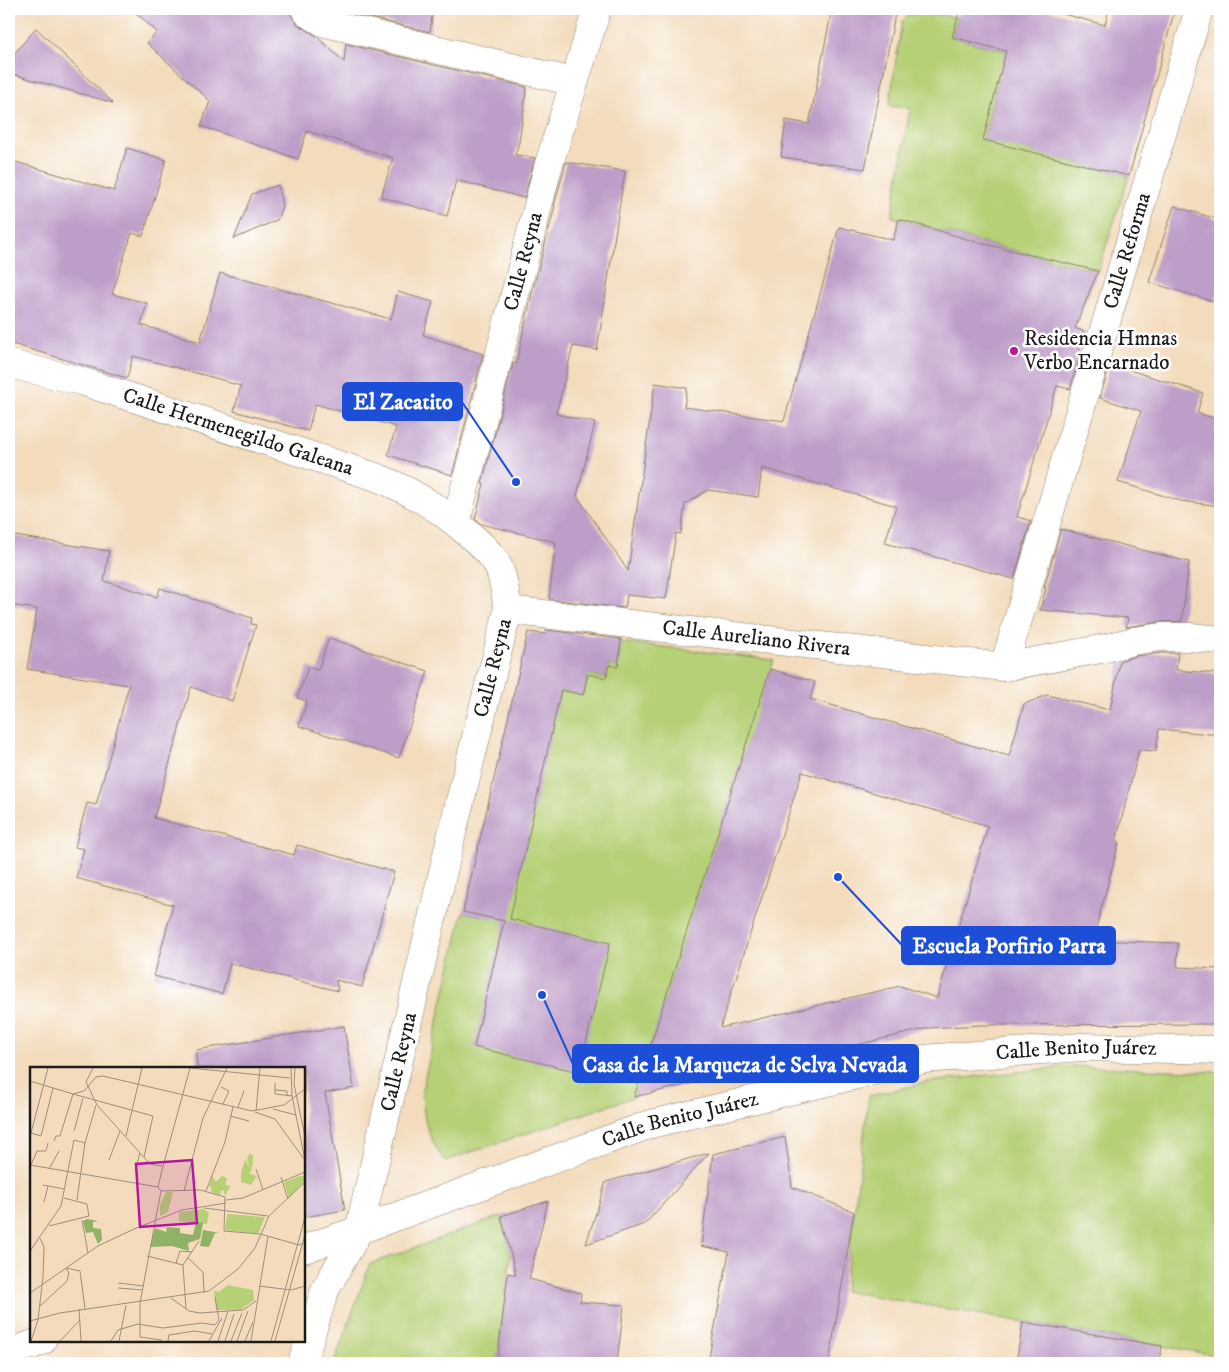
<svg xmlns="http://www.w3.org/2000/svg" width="1229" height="1372" font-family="'IM FELL DW Pica',serif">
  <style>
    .green { fill: #b6d076; stroke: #697649 }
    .building { fill: #bd9ec8; fill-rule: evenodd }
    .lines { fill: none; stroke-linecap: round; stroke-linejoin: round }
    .minor-casing { stroke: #887c6c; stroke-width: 29 }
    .minor { stroke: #fff; stroke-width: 28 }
    .poi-dot { fill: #b5179e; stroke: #fff; stroke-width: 2 }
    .labels { text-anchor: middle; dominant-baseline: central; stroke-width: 5; stroke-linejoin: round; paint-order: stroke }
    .street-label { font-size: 21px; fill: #1c1c1c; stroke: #fff }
    .poi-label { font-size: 21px; fill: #1c1c1c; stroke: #fff; text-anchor: start }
    .inset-road { fill: none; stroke: #9d8f7b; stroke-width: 1 }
    .view { fill: #b5179e; fill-opacity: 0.15; stroke: #b5179e; stroke-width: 2.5 }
    .inset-edge { fill: none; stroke: #1c1c1c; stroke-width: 2.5 }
    .leader { fill: none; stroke: #1d4ed8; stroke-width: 2 }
    .callout-dot { fill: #1d4ed8; stroke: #fff; stroke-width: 2 }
    .callout { fill: #1d4ed8; stroke: #1d4ed8; stroke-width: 2 }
    .callout-label { font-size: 22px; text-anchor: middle; font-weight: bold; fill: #fff }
  </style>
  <rect width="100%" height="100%" fill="#fff"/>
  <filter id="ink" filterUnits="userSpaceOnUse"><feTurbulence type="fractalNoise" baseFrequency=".02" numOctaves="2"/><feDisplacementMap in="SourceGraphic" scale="10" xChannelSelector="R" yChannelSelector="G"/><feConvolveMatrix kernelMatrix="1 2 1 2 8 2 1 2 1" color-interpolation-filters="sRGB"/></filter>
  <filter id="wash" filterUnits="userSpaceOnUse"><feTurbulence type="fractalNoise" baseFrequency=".0096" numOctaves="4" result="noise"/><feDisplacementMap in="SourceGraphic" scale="20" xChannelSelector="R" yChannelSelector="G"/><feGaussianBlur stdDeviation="1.12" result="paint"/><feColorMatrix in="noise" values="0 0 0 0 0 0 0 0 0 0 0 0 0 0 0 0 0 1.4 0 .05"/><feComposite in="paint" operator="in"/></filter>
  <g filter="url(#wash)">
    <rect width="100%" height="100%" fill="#f3dbbb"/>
    <path class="green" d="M 922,13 L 957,17 L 952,37 L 1031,58 L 998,80 L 983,139 L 1129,176 L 1098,271 L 983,243 L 892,217 L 910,108 L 889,106 L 902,21 L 907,16 Z
      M 621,642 L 774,660 L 634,1097 L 445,1161 C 427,1137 423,1119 422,1090 L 463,912 L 482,916 L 561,690 L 583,695 L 588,674 L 606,678 L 609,665 L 618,667 Z
      M 1072,1066 L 1220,1072 L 1220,1356 L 844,1291 L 869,1096 L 927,1082 Z
      M 501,1216 L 511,1254 L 497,1363 L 334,1363 L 370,1264 Z"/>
    <g id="blocks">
      <path class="building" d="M 132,9 L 287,9 L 297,24 L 315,35 L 344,62 L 346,44 L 527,87 L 519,142 L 515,155 L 535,158 L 524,198 L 456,180 L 447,216 L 381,197 L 393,158 L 307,131 L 298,159 L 201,126 L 210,101 L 147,43 L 157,32 Z
        M 350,9 L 433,9 L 430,32 L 349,13 Z
        M 832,9 L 896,9 L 865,169 L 781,157 L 786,120 L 809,124 Z
        M 960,9 L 1044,9 L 1105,25 L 1109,9 L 1175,9 L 1129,176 L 983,140 L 1006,51 L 952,37 Z
        M 36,28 L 113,103 L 9,73 L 9,60 Z
        M 127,148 L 166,160 L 143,236 L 132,233 L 112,294 L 147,303 L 141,325 L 200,342 L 220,273 L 391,319 L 398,292 L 433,302 L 423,335 L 483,354 L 452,475 L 388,455 L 396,427 L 315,404 L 308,431 L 234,411 L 241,386 L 226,382 L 226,381 L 133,356 L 127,378 L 9,343 L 9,160 L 114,191 Z
        M 566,162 L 625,171 L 597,350 L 573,346 L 556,414 L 595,423 L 577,496 L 628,571 L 655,383 L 687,388 L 684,407 L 784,421 L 839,227 L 893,240 L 899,219 L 980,243 L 1098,271 L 1075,328 L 1085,332 L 1078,354 L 1080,354 L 1070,389 L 1057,386 L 1017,517 L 1031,521 L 1014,579 L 885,543 L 896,506 L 762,468 L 758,497 L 708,490 L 685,504 L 681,534 L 676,533 L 666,599 L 627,595 L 625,608 L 549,599 L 556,542 L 481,524 L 475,519 L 484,484 L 482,484 L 513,363 L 516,364 L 533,289 L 555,206 L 554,206 Z
        M 278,185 L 282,206 L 277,220 L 234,239 L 252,194 Z
        M 1174,206 L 1220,220 L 1220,286 L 1215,302 L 1149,282 Z
        M 1110,364 L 1203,393 L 1197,413 L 1220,420 L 1220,506 L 1181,501 L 1118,482 L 1141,411 L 1100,398 Z
        M 1061,529 L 1189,562 L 1182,621 L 1159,622 L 1126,627 L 1128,618 L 1040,610 L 1046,588 L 1044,588 Z
        M 9,535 L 109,551 L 104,581 L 157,597 L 160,588 L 252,618 L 251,624 L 256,625 L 232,701 L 191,687 L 154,818 L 294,855 L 297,845 L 394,872 L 362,987 L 336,980 L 338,991 L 230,963 L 222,994 L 154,976 L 173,905 L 76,878 L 84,849 L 75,847 L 87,803 L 96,805 L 129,685 L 27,669 L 37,609 L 9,605 Z
        M 546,630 L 621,639 L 618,667 L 609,665 L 606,678 L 588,674 L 583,695 L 561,690 L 510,919 L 610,943 L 579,1072 L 474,1047 L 504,921 L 463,912 L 528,632 L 545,634 Z
        M 329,638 L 428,671 L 399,758 L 299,726 L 307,701 L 297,698 L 308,667 L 318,670 Z
        M 1162,653 L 1178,653 L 1176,670 L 1220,674 L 1220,735 L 1159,729 L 1156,751 L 1139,750 L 1116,841 L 1119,842 L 1093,940 L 1178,943 L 1177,967 L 1220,969 L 1220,1024 L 981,1025 L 929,1028 L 634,1097 L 770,669 L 815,682 L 810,699 L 1009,756 L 1024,704 L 1047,695 L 1110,710 L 1120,661 L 1136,656 ZM 802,772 L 988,826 L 937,998 L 900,986 L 720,1028 Z
        M 344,1026 L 354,1088 L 325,1093 L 345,1210 L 304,1217 L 304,1068 L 197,1068 L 196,1050 Z
        M 785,1137 L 792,1187 L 854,1212 L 829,1363 L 708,1363 L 729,1252 L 701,1246 L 713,1154 Z
        M 709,1153 L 645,1224 L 586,1244 L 606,1182 Z
        M 548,1201 L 529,1279 L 581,1293 L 580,1302 L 624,1305 L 617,1363 L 497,1363 L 508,1273 L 516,1275 L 501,1216 Z
        M 1023,1322 L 1162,1346 L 1160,1363 L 1047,1363 L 1017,1357 Z"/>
    </g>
  </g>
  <g filter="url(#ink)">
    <use href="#blocks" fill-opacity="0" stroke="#887c6c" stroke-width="1"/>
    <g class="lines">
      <defs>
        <g id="minor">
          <path d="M 305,9 L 309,14 L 325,23 L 574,82"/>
          <path id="s1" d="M 9,364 L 81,381 L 376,477 C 412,491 443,510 471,536 C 482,545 493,555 499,568 C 504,581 506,595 508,610 L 453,829 L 359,1230 L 325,1290 L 302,1363"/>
          <path id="s2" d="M 456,522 L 548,167 L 597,9"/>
          <path id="s3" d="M 508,610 L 1004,667 L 1106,648 L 1133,641 L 1161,637 L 1190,637 L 1220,640"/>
          <path id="s4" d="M 1004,667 L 1199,9"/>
          <path id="s5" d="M 304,1249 L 359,1230 L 651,1124 L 924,1059 L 1082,1047 L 1220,1050"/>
          <path d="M 9,1353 L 42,1341"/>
        </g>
      </defs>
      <use href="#minor" class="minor-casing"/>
      <use href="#minor" class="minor"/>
    </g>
  </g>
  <circle class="poi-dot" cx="1014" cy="351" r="5"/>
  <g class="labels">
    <g class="street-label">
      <text stroke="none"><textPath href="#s4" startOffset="434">Calle Reforma</textPath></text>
      <text stroke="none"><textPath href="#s2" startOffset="269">Calle Reyna</textPath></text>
      <text stroke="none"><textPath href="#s1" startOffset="239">Calle Hermenegildo Galeana</textPath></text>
      <text stroke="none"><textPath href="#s3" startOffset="250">Calle Aureliano Rivera</textPath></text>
      <text transform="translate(493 668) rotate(-76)">Calle Reyna</text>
      <text stroke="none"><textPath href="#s5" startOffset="802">Calle Benito Juárez</textPath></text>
      <text transform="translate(399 1062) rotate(-77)">Calle Reyna</text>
      <text stroke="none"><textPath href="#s5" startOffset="398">Calle Benito Juárez</textPath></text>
    </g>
    <g class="poi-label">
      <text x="1024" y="339">Residencia Hmnas<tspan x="1024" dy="24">Verbo Encarnado</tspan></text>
    </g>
  </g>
  <g transform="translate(30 1067)">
    <rect width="275" height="275" fill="#f3dbbb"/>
    <path d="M 219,87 L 223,88 L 223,96 L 220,107 L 227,109 L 221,118 L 211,115 L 211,106 L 215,93 L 220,101 L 217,93 ZM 182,109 L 186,115 L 192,109 L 197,111 L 195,118 L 200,119 L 195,129 L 194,124 L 191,123 L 190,128 L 181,125 L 182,121 L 179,120 ZM 270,109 L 275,109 L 275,113 L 259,131 L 254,115 ZM 136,125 L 143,125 L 138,145 L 130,149 L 130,138 ZM 173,142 L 179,145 L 177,157 L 149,154 L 149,145 ZM 197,147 L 235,150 L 228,167 L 195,163 ZM 198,218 L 223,223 L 224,233 L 210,243 L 186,243 L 184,224 L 189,225 Z" fill="#b6d076"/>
    <path d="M 57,152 L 68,154 L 63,155 L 63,161 L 71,162 L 72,173 L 68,177 L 63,165 L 56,166 L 53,154 ZM 166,155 L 173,156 L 170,172 L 158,176 L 159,184 L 142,179 L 120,180 L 125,161 L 136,165 L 137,160 L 150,161 L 150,166 L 163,168 ZM 173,163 L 190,166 L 185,166 L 179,180 L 170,179 Z" fill="#90b267"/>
    <path class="inset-road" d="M 63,1 L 56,15 L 67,38 L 120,97 L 132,99M 160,1 L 260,11M 261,1 L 262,29 L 275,93M 265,1 L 264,17 L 275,70M 0,14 L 43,27 L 54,24 L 66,10 L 73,9 L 222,44 L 254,38 L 275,22M 245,16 L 245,27 L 262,29M 191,20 L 199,24 L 193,37M 245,23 L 257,24 L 257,29M 208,40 L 214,24M 243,42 L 266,48M 226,44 L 230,1M 225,45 L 245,52 L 274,92M 200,49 L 219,54M 44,64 L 53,31M 1,66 L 18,1M 1,66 L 11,69 L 23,21M 96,69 L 112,1M 24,74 L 26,69 L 30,69 L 43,27 L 123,49 L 114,90M 79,93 L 90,64M 0,98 L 128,120M 1,98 L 7,84 L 16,84 L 18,76M 19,102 L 29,84M 226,102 L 233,123M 105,104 L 110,86M 251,110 L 258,132M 13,118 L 34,122M 131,124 L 170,123 L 195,130 L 194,164 L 230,167 L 269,178 L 273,176M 154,124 L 173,51 L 197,1M 176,124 L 195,75 L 203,40M 47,133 L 55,76 L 66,38M 196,133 L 213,131 L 275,105M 14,135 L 18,119M 174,141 L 238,149M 52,153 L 58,186M 19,159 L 59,149 L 57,137 L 34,131M 0,184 L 31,139 L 44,73 L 55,76M 117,189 L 153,198M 158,191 L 173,205 L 174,226M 146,196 L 150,184 L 162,185M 36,201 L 50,204 L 55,242M 88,216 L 114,219M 229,219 L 261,223 L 275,219M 88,221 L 113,223M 0,226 L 68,179 L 104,162 L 152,143 L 196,136M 141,231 L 159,244 L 170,246 L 213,243 L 226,234M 9,240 L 37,214 L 39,206 L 36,201M 49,242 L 51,274M 156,242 L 153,198 L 169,174M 0,254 L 30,246 L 179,224 L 208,202 L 225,181 L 239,149 L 275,115M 132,273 L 110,270 L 110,236 L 131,124 L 128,120 L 132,103 L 160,1M 1,274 L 8,253 L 13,210 L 14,180 L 10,171M 30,274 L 50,253M 81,274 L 88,263 L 108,257 L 133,261 L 172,256 L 185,258 L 189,253 L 185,230M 89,274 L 96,238M 138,274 L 139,268 L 165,264 L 182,267M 179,274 L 192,251M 188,274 L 198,244M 195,274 L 204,247M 201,274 L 212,246M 207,274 L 218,244M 215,274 L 223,255M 221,274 L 238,169M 241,274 L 275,150M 245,274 L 275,168"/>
    <path class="view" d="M 162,93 L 167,156 L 110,160 L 106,97 Z"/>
    <rect width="275" height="275" class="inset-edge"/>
  </g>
  <path class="leader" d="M516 482L462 402M838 877L902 945M542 995L573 1064"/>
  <g class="callout-dot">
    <circle cx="516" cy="482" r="5"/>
    <circle cx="838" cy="877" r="5"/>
    <circle cx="542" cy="995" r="5"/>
  </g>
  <g class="callout">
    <rect x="343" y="383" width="119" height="37" rx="5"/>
    <rect x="902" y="927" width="213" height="37" rx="5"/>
    <rect x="573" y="1045" width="345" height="37" rx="5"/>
  </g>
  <g class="callout-label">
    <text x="403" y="409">El Zacatito</text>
    <text x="1009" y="953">Escuela Porfirio Parra</text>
    <text x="745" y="1072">Casa de la Marqueza de Selva Nevada</text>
  </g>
  <rect width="1229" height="1372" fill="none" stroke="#fff" stroke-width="30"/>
</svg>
